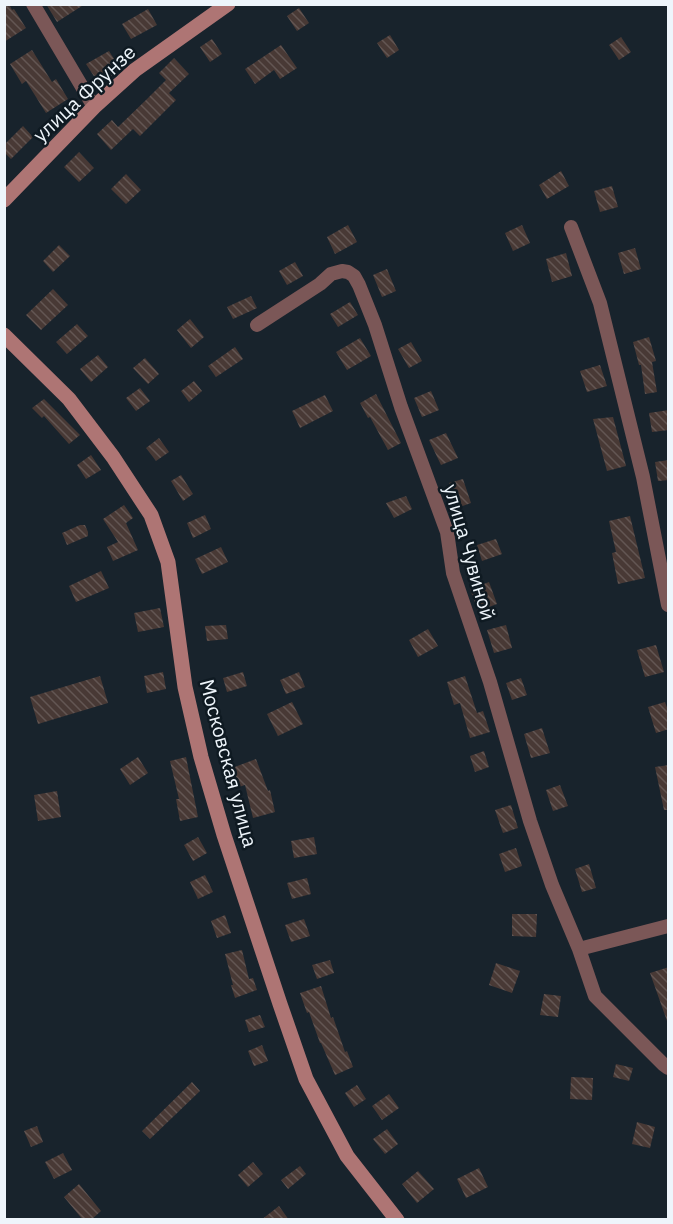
<svg xmlns="http://www.w3.org/2000/svg" width="673" height="1224" font-family="'IBM Plex Sans',sans-serif">
  <style>
    .building { fill: url(#building-back-hatch) }
    .lines { fill: none; stroke-linecap: round; stroke-linejoin: round }
    .street { stroke: #7b5757; stroke-width: 14 }
    .secondary { stroke: #ae7574; stroke-width: 15 }
    .labels { text-anchor: middle; dominant-baseline: central; stroke-width: 5; stroke-linejoin: round; paint-order: stroke }
    .street-label { font-size: 20px; fill: #eef5fb; stroke: #0f1a22 }
  </style>
  <defs>
    <pattern id="building-back-hatch" width="6" height="6" patternUnits="userSpaceOnUse" patternTransform="scale(1.5)"><rect width="6" height="6" fill="#483935"/><path d="M-1 5l2 2M0 0l6 6M5-1l2 2" fill="none" stroke="#635653"/></pattern>
  </defs>
  <rect width="100%" height="100%" fill="#18232c"/>
  <path class="building" d="M 4,4 L 9,4 L 12,10 L 14,9 L 26,28 L 4,42 Z
    M 46,4 L 85,4 L 57,22 Z
    M 299,8 L 309,23 L 297,31 L 287,16 Z
    M 148,9 L 157,25 L 131,39 L 122,24 Z
    M 390,35 L 399,50 L 387,58 L 377,43 Z
    M 621,37 L 631,52 L 619,60 L 609,45 Z
    M 212,39 L 222,54 L 210,62 L 200,47 Z
    M 281,45 L 297,68 L 280,79 L 274,70 L 255,84 L 245,69 Z
    M 32,50 L 52,82 L 56,79 L 68,99 L 46,113 L 26,81 L 22,84 L 10,64 Z
    M 109,51 L 121,70 L 99,84 L 86,64 Z
    M 174,58 L 189,74 L 169,93 L 176,100 L 140,136 L 133,129 L 111,150 L 97,134 L 112,120 L 118,127 L 146,100 L 166,80 L 159,73 Z
    M 23,126 L 33,137 L 11,159 L 4,152 L 4,145 Z
    M 79,152 L 94,168 L 79,182 L 64,167 Z
    M 561,171 L 569,186 L 547,199 L 539,185 Z
    M 126,174 L 141,190 L 126,204 L 111,189 Z
    M 612,186 L 618,207 L 600,212 L 594,191 Z
    M 348,225 L 357,242 L 335,254 L 327,237 Z
    M 522,225 L 530,243 L 513,251 L 505,233 Z
    M 59,245 L 70,256 L 53,272 L 43,261 Z
    M 635,248 L 641,269 L 624,274 L 618,253 Z
    M 566,253 L 572,276 L 552,282 L 546,259 Z
    M 295,262 L 303,276 L 287,285 L 279,271 Z
    M 387,269 L 396,291 L 382,297 L 373,275 Z
    M 53,289 L 68,305 L 41,330 L 26,315 Z
    M 251,296 L 257,308 L 233,319 L 227,307 Z
    M 350,302 L 358,315 L 338,327 L 330,314 Z
    M 190,319 L 204,337 L 191,348 L 177,330 Z
    M 77,324 L 88,336 L 67,354 L 56,342 Z
    M 649,337 L 656,361 L 652,362 L 657,392 L 645,394 L 641,365 L 639,365 L 633,342 Z
    M 360,338 L 371,356 L 347,370 L 336,352 Z
    M 411,342 L 422,361 L 409,368 L 398,349 Z
    M 235,347 L 243,359 L 216,377 L 208,366 Z
    M 98,355 L 108,367 L 91,382 L 80,369 Z
    M 145,358 L 159,374 L 148,384 L 133,368 Z
    M 600,365 L 607,386 L 587,392 L 580,371 Z
    M 194,381 L 202,391 L 189,402 L 181,391 Z
    M 140,388 L 150,401 L 136,411 L 126,398 Z
    M 431,391 L 439,410 L 422,417 L 414,398 Z
    M 376,394 L 401,443 L 388,450 L 370,417 L 368,418 L 360,403 Z
    M 325,395 L 333,411 L 300,428 L 292,411 Z
    M 44,399 L 80,435 L 69,444 L 44,416 L 42,418 L 32,408 Z
    M 669,410 L 669,430 L 652,432 L 649,413 Z
    M 613,417 L 626,466 L 607,471 L 593,419 Z
    M 446,433 L 458,458 L 441,465 L 429,440 Z
    M 159,438 L 169,452 L 156,461 L 146,448 Z
    M 91,455 L 101,470 L 86,479 L 77,465 Z
    M 669,460 L 669,480 L 658,481 L 655,462 Z
    M 181,475 L 193,494 L 183,501 L 171,481 Z
    M 463,479 L 471,503 L 457,508 L 449,483 Z
    M 406,496 L 412,509 L 394,518 L 386,503 Z
    M 124,505 L 133,518 L 126,523 L 138,550 L 113,561 L 107,547 L 118,542 L 103,519 Z
    M 205,515 L 211,529 L 193,538 L 187,523 Z
    M 630,516 L 645,578 L 618,584 L 612,553 L 616,552 L 609,521 Z
    M 80,525 L 85,525 L 88,532 L 88,536 L 67,545 L 62,533 Z
    M 496,539 L 502,554 L 482,561 L 477,545 Z
    M 221,547 L 228,562 L 202,574 L 195,559 Z
    M 101,571 L 109,588 L 76,602 L 69,586 Z
    M 489,582 L 497,604 L 478,611 L 470,589 Z
    M 160,608 L 164,627 L 138,632 L 134,613 Z
    M 226,625 L 228,639 L 207,641 L 205,626 Z
    M 506,625 L 512,648 L 494,653 L 487,630 Z
    M 428,629 L 438,646 L 418,657 L 409,640 Z
    M 656,645 L 664,672 L 645,677 L 637,650 Z
    M 163,672 L 166,689 L 147,693 L 144,676 Z
    M 243,672 L 247,686 L 227,692 L 223,678 Z
    M 299,672 L 305,687 L 286,694 L 280,680 Z
    M 100,676 L 108,703 L 38,724 L 30,697 Z
    M 465,676 L 477,713 L 483,711 L 490,732 L 470,738 L 460,703 L 454,705 L 447,682 Z
    M 521,678 L 527,695 L 512,700 L 506,683 Z
    M 292,702 L 303,724 L 278,736 L 267,714 Z
    M 665,702 L 669,713 L 669,729 L 656,733 L 648,707 Z
    M 542,728 L 550,753 L 531,758 L 524,734 Z
    M 484,751 L 489,767 L 475,772 L 470,756 Z
    M 138,757 L 148,773 L 130,785 L 120,769 Z
    M 186,757 L 198,817 L 180,821 L 176,799 L 179,799 L 170,761 Z
    M 256,759 L 268,791 L 270,790 L 275,812 L 253,818 L 245,785 L 239,787 L 232,768 Z
    M 669,765 L 669,810 L 664,810 L 655,767 Z
    M 560,785 L 568,806 L 553,811 L 546,790 Z
    M 57,791 L 61,817 L 38,821 L 34,795 Z
    M 511,805 L 518,828 L 503,833 L 495,810 Z
    M 198,837 L 207,853 L 193,861 L 184,845 Z
    M 314,837 L 317,854 L 294,858 L 291,841 Z
    M 516,848 L 522,866 L 505,872 L 499,854 Z
    M 589,864 L 596,888 L 582,892 L 575,869 Z
    M 205,875 L 213,892 L 198,899 L 190,882 Z
    M 307,878 L 311,894 L 292,899 L 287,883 Z
    M 512,914 L 537,914 L 536,937 L 512,936 Z
    M 225,915 L 231,933 L 217,938 L 211,921 Z
    M 304,919 L 310,936 L 291,942 L 285,925 Z
    M 242,950 L 249,979 L 253,978 L 257,990 L 235,998 L 231,985 L 233,985 L 225,954 Z
    M 330,960 L 334,973 L 317,979 L 312,965 Z
    M 496,963 L 520,971 L 512,993 L 489,985 Z
    M 669,967 L 669,1021 L 667,1021 L 650,973 Z
    M 321,986 L 331,1018 L 333,1017 L 345,1052 L 347,1051 L 353,1067 L 335,1075 L 321,1043 L 320,1043 L 309,1012 L 307,1013 L 300,993 Z
    M 544,994 L 561,996 L 558,1017 L 540,1015 Z
    M 260,1015 L 265,1027 L 249,1032 L 245,1020 Z
    M 262,1045 L 268,1061 L 254,1066 L 248,1051 Z
    M 616,1064 L 633,1068 L 629,1081 L 613,1077 Z
    M 571,1077 L 593,1078 L 592,1100 L 570,1099 Z
    M 192,1082 L 200,1091 L 150,1139 L 142,1131 Z
    M 357,1085 L 366,1099 L 354,1107 L 345,1093 Z
    M 389,1094 L 399,1108 L 382,1120 L 372,1106 Z
    M 637,1122 L 655,1127 L 650,1148 L 632,1144 Z
    M 37,1126 L 43,1142 L 31,1147 L 24,1131 Z
    M 387,1129 L 398,1144 L 385,1154 L 373,1139 Z
    M 63,1153 L 72,1170 L 54,1179 L 45,1162 Z
    M 253,1162 L 263,1174 L 248,1187 L 238,1175 Z
    M 300,1166 L 306,1174 L 288,1189 L 281,1180 Z
    M 479,1168 L 488,1187 L 466,1198 L 457,1179 Z
    M 418,1171 L 434,1189 L 417,1203 L 402,1184 Z
    M 79,1184 L 101,1211 L 91,1220 L 83,1220 L 64,1197 Z
    M 279,1206 L 289,1220 L 261,1220 Z"/>
  <g class="lines">
    <path class="street" d="M 33,4 L 94,107
      M 571,227 L 600,303 L 643,477 L 668,605
      M 257,325 L 320,284 L 331,274 L 342,271 L 348,272 L 354,276 L 359,285 L 375,325 L 401,407 L 447,532 L 453,573 L 490,682 L 530,821 L 552,885 L 579,949
      M 668,926 L 579,949 L 595,996 L 664,1065 L 668,1068"/>
    <path class="secondary" d="M 4,200 L 94,107 L 135,70 L 228,4
      M 4,335 L 69,399 L 113,457 L 151,515 L 168,562 L 185,687 L 201,757 L 224,835 L 280,1004 L 306,1079 L 347,1156 L 397,1220"/>
  </g>
  <g class="labels">
    <g class="street-label">
      <text transform="translate(84 93) rotate(-43)">улица Фрунзе</text>
      <text transform="translate(470 552) rotate(74)">улица Чувиной</text>
      <text transform="translate(229 763) rotate(75)">Московская улица</text>
    </g>
  </g>
  <rect width="673" height="1224" fill="none" stroke="#eef5fb" stroke-width="12"/>
</svg>
